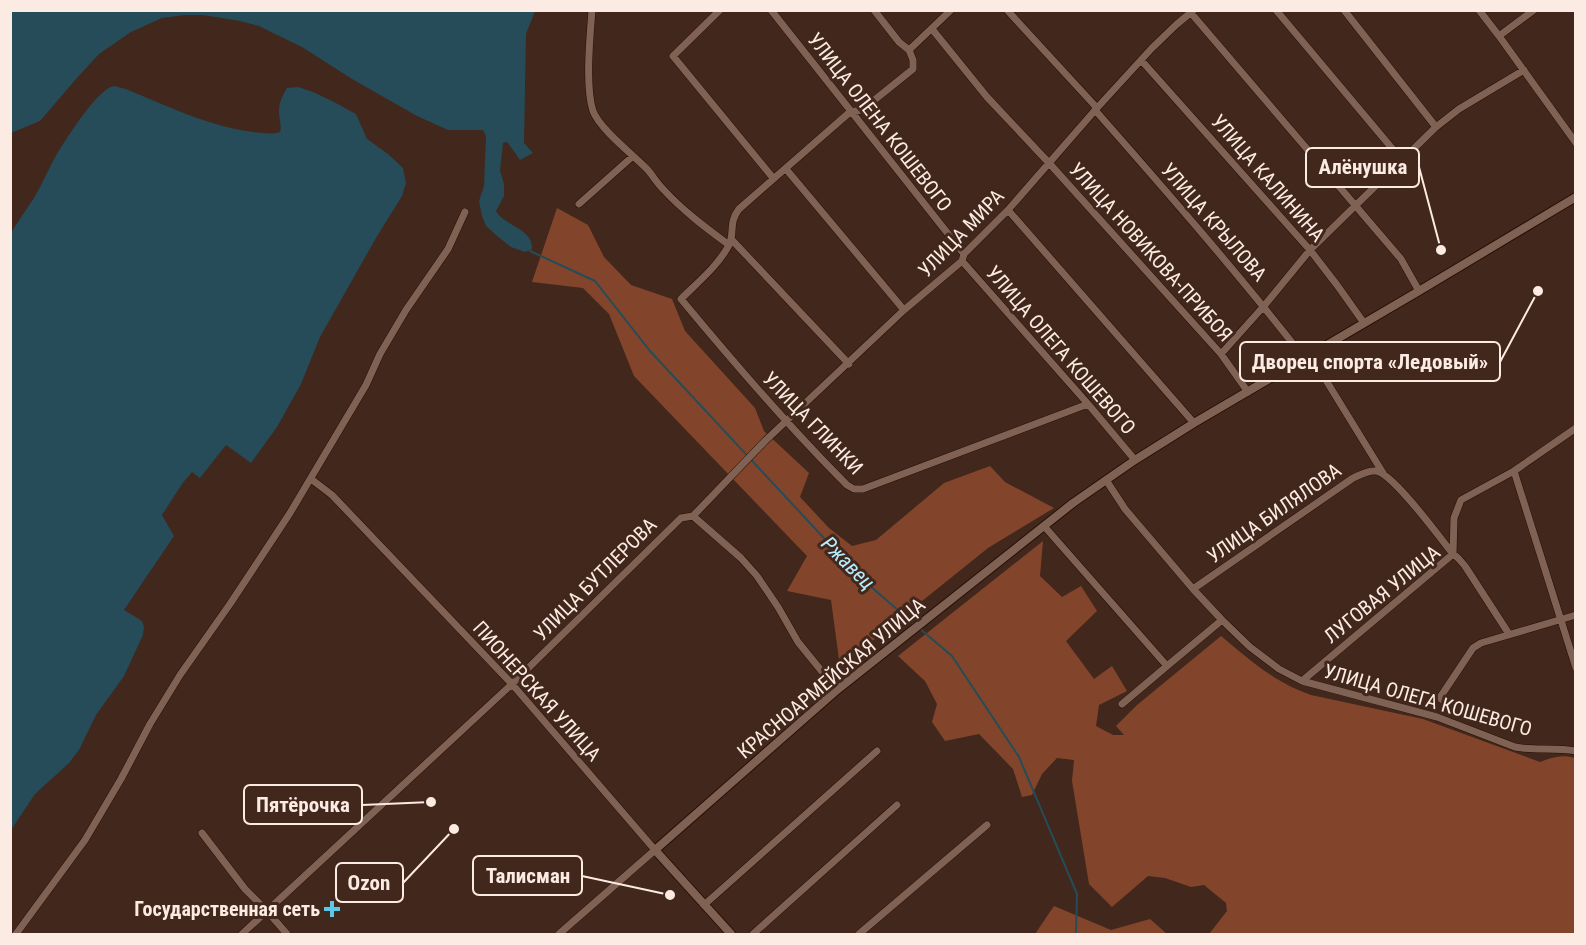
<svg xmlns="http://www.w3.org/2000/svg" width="1586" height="945" font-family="'Roboto Condensed',sans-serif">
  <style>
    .green { fill: #82452b }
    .water { fill: #254c58 }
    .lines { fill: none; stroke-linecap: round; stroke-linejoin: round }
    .stream { stroke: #254c58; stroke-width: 2 }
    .minor-casing { stroke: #270f05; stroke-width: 8 }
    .tertiary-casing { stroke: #270f05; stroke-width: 10 }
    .minor { stroke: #806255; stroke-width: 7 }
    .tertiary { stroke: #806255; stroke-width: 8 }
    .poi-dot { fill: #5ac8e6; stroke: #41271c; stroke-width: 2 }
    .labels { text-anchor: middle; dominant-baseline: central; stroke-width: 6; stroke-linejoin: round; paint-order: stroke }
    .street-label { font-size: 20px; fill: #fcebe3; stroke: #41271c }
    .poi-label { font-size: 20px; font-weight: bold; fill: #fcebe3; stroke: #41271c; text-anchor: end }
    .water-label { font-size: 21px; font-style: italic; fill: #b6edfe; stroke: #41271c }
    .leader { fill: none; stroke: #fcebe3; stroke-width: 2 }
    .callout-dot { fill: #fcebe3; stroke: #41271c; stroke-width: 2 }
    .callout { fill: #41271c; stroke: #fcebe3; stroke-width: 2 }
    .callout-label { font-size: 21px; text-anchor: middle; font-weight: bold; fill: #fcebe3 }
  </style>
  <rect width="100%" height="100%" fill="#41271c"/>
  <path class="green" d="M 557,208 L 588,225 L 604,257 L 631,285 L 672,299 L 685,331 L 755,408 L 764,431 L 809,473 L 800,497 L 829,528 L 852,546 L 876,540 L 944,483 L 990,466 L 1005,482 L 1054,508 L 988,548 L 840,667 L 831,600 L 787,591 L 807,556 L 634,376 L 609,314 L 583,288 L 532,282 Z
    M 1043,541 L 1040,576 L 1062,597 L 1081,586 L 1097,611 L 1066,641 L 1094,679 L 1112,666 L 1127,691 L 1099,705 L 1096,726 L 1113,735 L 1124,735 L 1116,726 L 1137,705 L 1221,636 C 1251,661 1274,682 1311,695 L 1423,719 L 1540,762 C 1552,757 1562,754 1575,758 L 1575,934 L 1209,934 L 1227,911 L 1226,903 L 1204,885 L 1191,887 L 1165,878 L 1148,876 L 1112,907 L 1089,884 L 1072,781 L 1074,760 L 1057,758 L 1042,774 L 1032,795 L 1022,797 L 1013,769 L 979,734 L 945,741 L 932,722 L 937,704 L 925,681 L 898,656 Z
    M 1054,906 L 1111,930 L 1150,919 L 1167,934 L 1035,934 Z"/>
  <path class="water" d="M 10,11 L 535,11 L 526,34 L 524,143 L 533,153 L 520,160 L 508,143 L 506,142 L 503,143 L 500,171 L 504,184 L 504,196 L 496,211 C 504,226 533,228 532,249 L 525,252 L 511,247 L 497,236 L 486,226 L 482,216 L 479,201 L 484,186 L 486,136 L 483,130 L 448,130 L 417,116 L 352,79 L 302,47 L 273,33 L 259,26 L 240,21 L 203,15 L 185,15 L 162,18 L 131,32 L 99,54 L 76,79 L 40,121 L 11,133 Z
    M 114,86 L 126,89 C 167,106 208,126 253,132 C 262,133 271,135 280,132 C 282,126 279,119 279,112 C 279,103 282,96 287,88 L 298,87 L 313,92 L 334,102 L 356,114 L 367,139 L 388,154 L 403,168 L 406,183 L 402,196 L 376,238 L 320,337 L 301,384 L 277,427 L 251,463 L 226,445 L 200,478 L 192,472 L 182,484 L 162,515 L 174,536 L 124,610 L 142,621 L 144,627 L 143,635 L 124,676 L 96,715 L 79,750 L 69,763 L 35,794 L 11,830 L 11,233 C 18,221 26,210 34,198 C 43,183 49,167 58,152 C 67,138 98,88 114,86 Z"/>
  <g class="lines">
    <path class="stream" d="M 530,251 L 595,281 L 650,351 L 862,579 L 914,624
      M 919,628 L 952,656 L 1019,757 L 1077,894 L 1076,934"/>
    <defs>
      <path id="minor" d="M 592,10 C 590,37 585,86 593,111 C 600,129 631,153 646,168 C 652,174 656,182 663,189 C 682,210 706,228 729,245
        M 720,10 L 673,56 L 773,178
        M 771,10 L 964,254
        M 874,10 L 899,42 L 909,50
        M 951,10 L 909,50 L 913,60 L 913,69 L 862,110 L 850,112 L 739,209 C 728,223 735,233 729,245 C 718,266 697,283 681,299 C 734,363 788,426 847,485 L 854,489 L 863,489 L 1088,404
        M 1007,10 L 1097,108
        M 1276,10 L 1401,159
        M 1344,10 L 1436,127
        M 1479,10 L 1499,36 L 1576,143
        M 1191,13 L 1401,259 L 1419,291
        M 932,29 L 987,97 L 1049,163 L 1221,354 L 1248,392
        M 1499,36 L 1534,10
        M 1141,60 L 1310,250 L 1337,285 L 1364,323
        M 1095,110 C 1167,192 1238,273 1305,359
        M 786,169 L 904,310
        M 579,204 L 633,156
        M 1008,210 L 1194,423
        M 731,239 L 849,364
        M 962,261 L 1088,404 L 1135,460
        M 1221,354 L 1264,306 L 1310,250 L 1436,127 L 1459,109 L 1524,70
        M 1309,356 L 1324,377 L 1383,473
        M 1514,471 L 1576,668
        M 311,479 L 332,495 L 512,684 L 655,850 L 559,934
        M 1106,480 L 1125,509 L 1193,589 L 1222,620 L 1250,647 L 1279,669 L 1302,681 L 1437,717 L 1515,747 C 1535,751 1555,747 1576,751
        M 693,516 L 741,558 L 757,576 L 778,607 L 798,642 L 837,690
        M 1044,526 L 1167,666 L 1222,620
        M 1193,589 L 1353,478 C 1360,475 1368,470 1376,471 C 1393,473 1440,538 1453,554 L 1454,518 L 1461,500 L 1514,471 L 1576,428
        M 1302,681 L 1453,554 L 1458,558 L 1465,566 L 1509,634
        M 1122,704 L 1167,666
        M 1456,713 L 1441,699 L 1441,696 L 1473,648 L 1481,643 L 1576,615
        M 202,833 L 245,889 L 267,911 L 287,934
        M 704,905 L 877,751
        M 16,934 L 85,840 L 121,779 L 150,724 L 180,675 L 230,604 L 290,513 L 366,385 L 380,354 L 406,310 L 448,249 L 465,212
        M 242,934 L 512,684 L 681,518 L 693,516 L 765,441 L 904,310 L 962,261 L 964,254 L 1008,210 L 1097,108 L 1152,48 L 1177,24 L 1194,10
        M 753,934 L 897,805
        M 859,934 L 987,825"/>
      <path id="tertiary" d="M 731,934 L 655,850 L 837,690 L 1073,503 L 1135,460 L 1194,423 L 1419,291 L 1576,197"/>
    </defs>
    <use href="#minor" class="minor-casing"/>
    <use href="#tertiary" class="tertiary-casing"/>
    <use href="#minor" class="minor"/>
    <use href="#tertiary" class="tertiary"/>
  </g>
  <path class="poi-dot" d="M329 900h6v6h6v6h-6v6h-6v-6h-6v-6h6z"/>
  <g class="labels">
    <g class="street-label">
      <text transform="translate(880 122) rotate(52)">УЛИЦА ОЛЕНА КОШЕВОГО</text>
      <text transform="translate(1268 178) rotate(49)">УЛИЦА КАЛИНИНА</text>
      <text transform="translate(1214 222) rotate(49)">УЛИЦА КРЫЛОВА</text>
      <text transform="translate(961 233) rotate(-46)">УЛИЦА МИРА</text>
      <text transform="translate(1151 252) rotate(48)">УЛИЦА НОВИКОВА-ПРИБОЯ</text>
      <text transform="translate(1061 350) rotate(49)">УЛИЦА ОЛЕГА КОШЕВОГО</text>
      <text transform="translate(813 423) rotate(46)">УЛИЦА ГЛИНКИ</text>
      <text transform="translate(1274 513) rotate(-35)">УЛИЦА БИЛЯЛОВА</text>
      <text transform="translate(595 579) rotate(-45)">УЛИЦА БУТЛЕРОВА</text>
      <text transform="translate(1382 594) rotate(-39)">ЛУГОВАЯ УЛИЦА</text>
      <text transform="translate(831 678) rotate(-40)">КРАСНОАРМЕЙСКАЯ УЛИЦА</text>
      <text transform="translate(537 691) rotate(48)">ПИОНЕРСКАЯ УЛИЦА</text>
      <text transform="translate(1428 700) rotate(16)">УЛИЦА ОЛЕГА КОШЕВОГО</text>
    </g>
    <g class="poi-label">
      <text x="320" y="909">Государственная сеть</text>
    </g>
    <g class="water-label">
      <text transform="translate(848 563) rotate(45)">Ржавец</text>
    </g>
  </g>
  <path class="leader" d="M1441 250L1419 167M1538 291L1500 362M431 802L362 805M670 895L582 876M454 829L403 883"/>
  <g class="callout-dot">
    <circle cx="1441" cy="250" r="6"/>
    <circle cx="1538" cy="291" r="6"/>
    <circle cx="431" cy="802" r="6"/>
    <circle cx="670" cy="895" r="6"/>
    <circle cx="454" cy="829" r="6"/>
  </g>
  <g class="callout">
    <rect x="1306" y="148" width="113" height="39" rx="6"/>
    <rect x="1240" y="342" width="260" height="39" rx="6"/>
    <rect x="244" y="785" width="118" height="39" rx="6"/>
    <rect x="473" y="856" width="109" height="39" rx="6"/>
    <rect x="336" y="863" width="67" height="39" rx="6"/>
  </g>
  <g class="callout-label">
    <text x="1363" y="174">Алёнушка</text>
    <text x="1370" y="369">Дворец спорта «Ледовый»</text>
    <text x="303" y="812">Пятёрочка</text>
    <text x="528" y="883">Талисман</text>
    <text x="369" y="890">Ozon</text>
  </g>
  <rect width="1586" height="945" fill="none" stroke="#fcebe3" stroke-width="24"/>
</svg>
